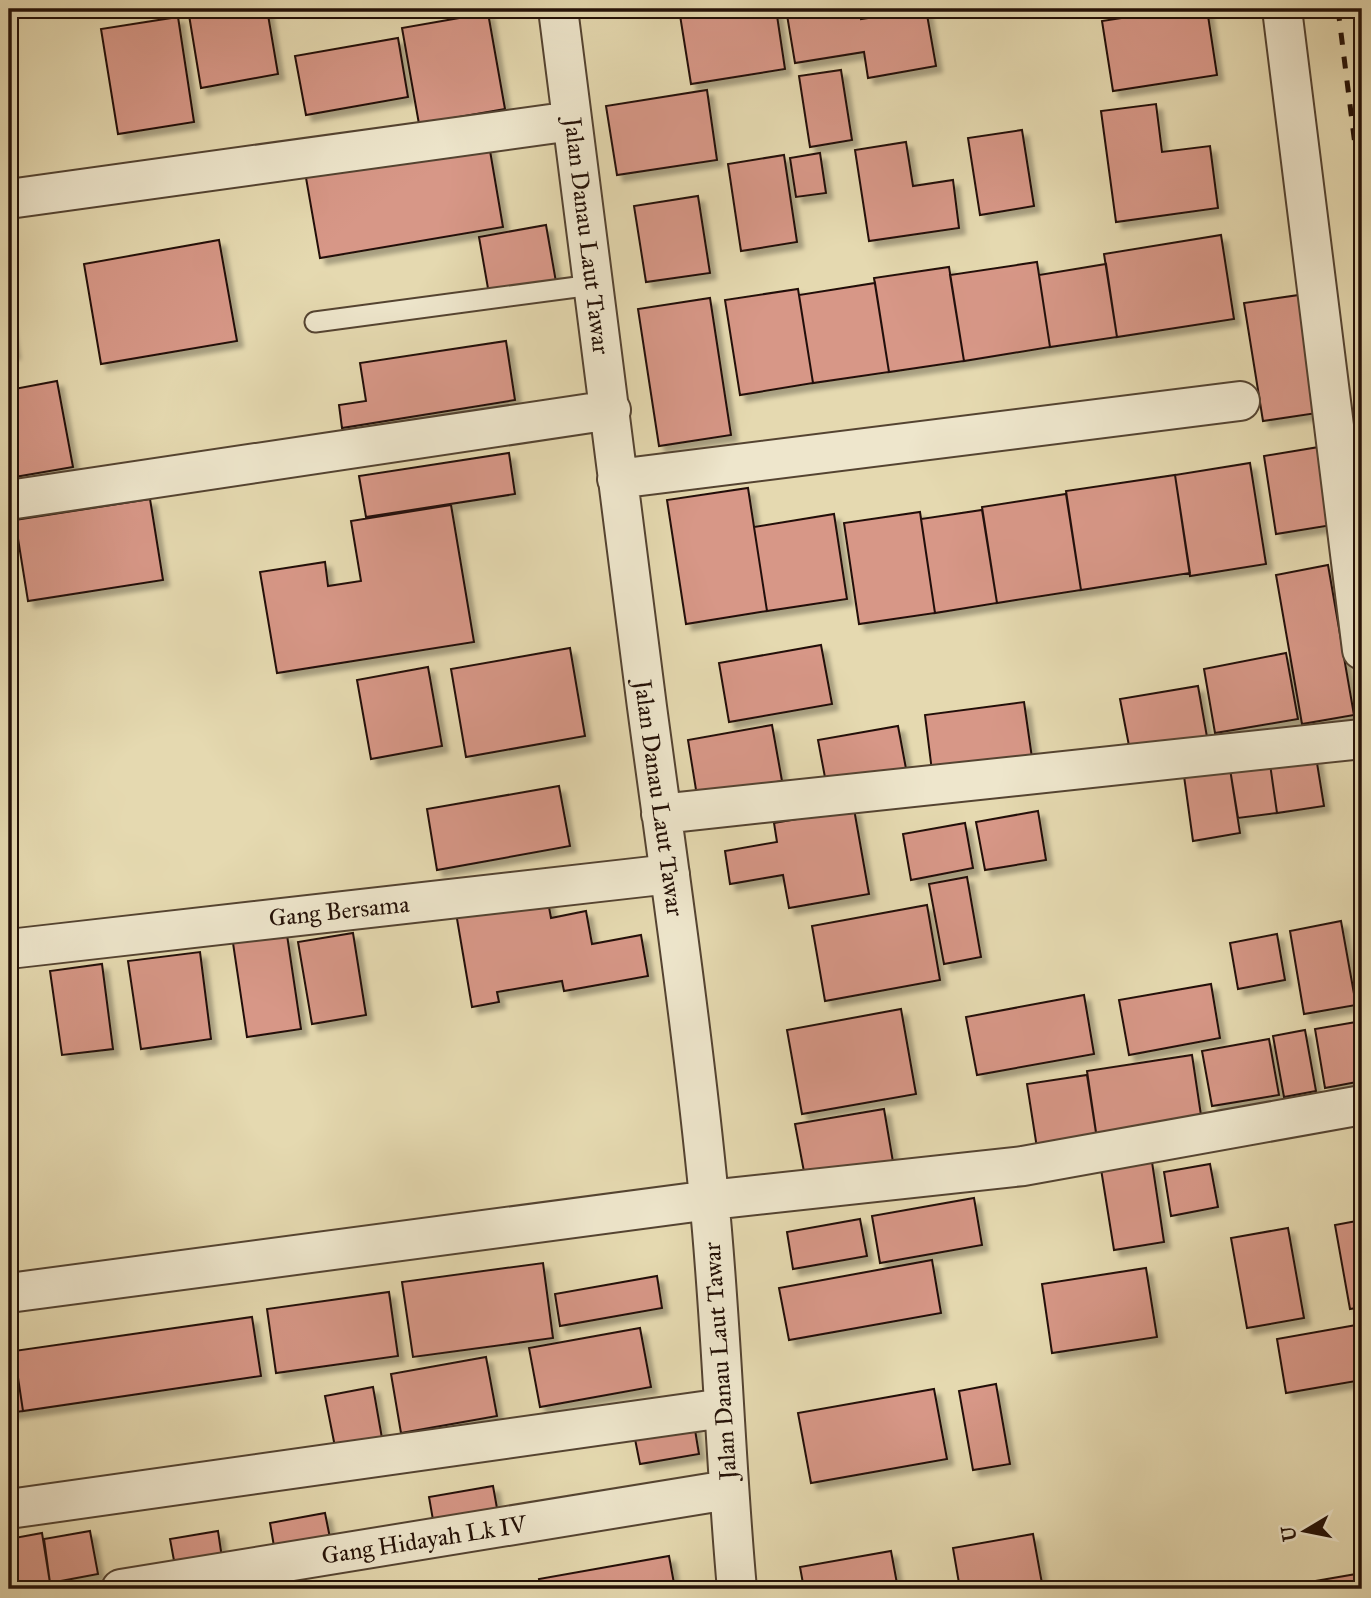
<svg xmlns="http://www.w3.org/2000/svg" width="1371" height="1598" font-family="'IM FELL Great Primer',serif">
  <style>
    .building { fill: #d79787; stroke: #241107; stroke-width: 2; filter: url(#shadow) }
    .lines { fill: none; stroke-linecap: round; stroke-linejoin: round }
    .service-casing { stroke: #544331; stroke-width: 23 }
    .minor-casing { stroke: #544331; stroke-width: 42 }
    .service { stroke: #eee6cc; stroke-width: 19 }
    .minor { stroke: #eee6cc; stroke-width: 38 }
    .rail { stroke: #241107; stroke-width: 5; stroke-dasharray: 12 12; stroke-linecap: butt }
    .labels { text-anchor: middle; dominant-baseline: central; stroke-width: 6; stroke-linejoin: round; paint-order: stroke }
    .street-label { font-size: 24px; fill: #241107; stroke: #eee6cc }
  </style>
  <defs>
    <filter id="shadow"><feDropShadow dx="6" dy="6" stdDeviation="2" flood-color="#0004"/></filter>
  </defs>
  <rect width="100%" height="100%" fill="#e5d9b0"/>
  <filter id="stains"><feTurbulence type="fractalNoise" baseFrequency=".00286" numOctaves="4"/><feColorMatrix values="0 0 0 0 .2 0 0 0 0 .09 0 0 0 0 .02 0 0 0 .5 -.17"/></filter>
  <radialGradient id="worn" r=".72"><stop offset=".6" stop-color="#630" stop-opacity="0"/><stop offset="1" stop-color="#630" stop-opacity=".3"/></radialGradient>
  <path class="building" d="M 188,9 L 267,9 L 278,74 L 201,88 Z
    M 679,9 L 776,9 L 785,69 L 691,84 Z
    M 786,9 L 859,9 L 861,19 L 926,9 L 936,66 L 868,78 L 864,52 L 795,63 Z
    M 1180,9 L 1207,9 L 1217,75 L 1113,91 L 1102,21 Z
    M 488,13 L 505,109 L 419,124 L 402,28 Z
    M 178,17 L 194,122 L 118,134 L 101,29 Z
    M 398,38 L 408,97 L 306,115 L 295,56 Z
    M 841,70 L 852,140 L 810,147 L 799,76 Z
    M 707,90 L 717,160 L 617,175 L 606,106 Z
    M 1156,104 L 1162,152 L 1210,146 L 1218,208 L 1116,222 L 1101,111 Z
    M 1022,130 L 1034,206 L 980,215 L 968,138 Z
    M 488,139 L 503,227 L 320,258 L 305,172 Z
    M 906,142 L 913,186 L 953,180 L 959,228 L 869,241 L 855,150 Z
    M 820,153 L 826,193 L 796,197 L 790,158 Z
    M 784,155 L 797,242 L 741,251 L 728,164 Z
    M 698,196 L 710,273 L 646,282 L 634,206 Z
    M 546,225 L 556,282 L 489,294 L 479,237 Z
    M 1221,235 L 1234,319 L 1117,337 L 1104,254 Z
    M 219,240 L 237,341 L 101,364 L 84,264 Z
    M 1037,262 L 1050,347 L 964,361 L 950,275 Z
    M 1106,264 L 1117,337 L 1050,347 L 1039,275 Z
    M 949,267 L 964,361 L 889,372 L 874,278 Z
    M 875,283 L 889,372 L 813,383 L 799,295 Z
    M 798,289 L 813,383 L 740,395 L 725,300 Z
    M 1299,295 L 1317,413 L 1263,421 L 1244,303 Z
    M 710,298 L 731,435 L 659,446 L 638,309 Z
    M 9,323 L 14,353 L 9,353 Z
    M 506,341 L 515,400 L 342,428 L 339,405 L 366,401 L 360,363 Z
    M 57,381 L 73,467 L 9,478 L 9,390 Z
    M 1319,447 L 1332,525 L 1276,534 L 1264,456 Z
    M 509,453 L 515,494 L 366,517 L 359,476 Z
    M 1250,463 L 1266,564 L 1190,576 L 1175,475 Z
    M 1175,475 L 1190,573 L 1081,590 L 1066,491 Z
    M 748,488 L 767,611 L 686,624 L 667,500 Z
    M 1066,494 L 1081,590 L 997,603 L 982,507 Z
    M 150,499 L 163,580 L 28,601 L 15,520 Z
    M 451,505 L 474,642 L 277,673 L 260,572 L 325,562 L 328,586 L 361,581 L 351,521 Z
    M 982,510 L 997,603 L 935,613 L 921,519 Z
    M 920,512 L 935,613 L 859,624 L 844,523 Z
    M 834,514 L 847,599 L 767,611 L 754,527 Z
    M 1328,565 L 1354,715 L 1302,724 L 1276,575 Z
    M 821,645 L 832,704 L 729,722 L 719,663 Z
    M 570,648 L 585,736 L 466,757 L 451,669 Z
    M 1286,653 L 1298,719 L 1215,733 L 1204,669 Z
    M 428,667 L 442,746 L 371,759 L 357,680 Z
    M 1198,686 L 1207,737 L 1130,751 L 1120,699 Z
    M 1024,702 L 1032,758 L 932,771 L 925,715 Z
    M 772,725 L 782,781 L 697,796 L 688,740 Z
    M 898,726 L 907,774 L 827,788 L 818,740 Z
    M 1316,757 L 1324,806 L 1277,813 L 1270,764 Z
    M 1270,764 L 1277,813 L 1238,818 L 1230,769 Z
    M 1230,769 L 1240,833 L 1193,841 L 1184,776 Z
    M 559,786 L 570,846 L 437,870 L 427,809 Z
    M 854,809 L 869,894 L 789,908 L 783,875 L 730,884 L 725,851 L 777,842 L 774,823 Z
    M 1038,811 L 1046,860 L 985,870 L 976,822 Z
    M 965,823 L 973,868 L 911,880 L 903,834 Z
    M 967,877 L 981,957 L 944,964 L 929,884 Z
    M 546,891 L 551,918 L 586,911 L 592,944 L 641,935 L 648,976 L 564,991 L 562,981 L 497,992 L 499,1002 L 472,1007 L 455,907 Z
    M 927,905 L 940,980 L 825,1001 L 812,926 Z
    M 1341,921 L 1356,1005 L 1304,1014 L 1290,931 Z
    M 353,933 L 366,1015 L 312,1024 L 298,942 Z
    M 1277,934 L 1285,980 L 1238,989 L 1230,943 Z
    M 287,935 L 301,1029 L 247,1037 L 233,943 Z
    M 200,952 L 211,1039 L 141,1049 L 128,961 Z
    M 102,964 L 113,1049 L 62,1055 L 50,971 Z
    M 1211,984 L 1220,1038 L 1129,1055 L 1119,1000 Z
    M 1084,995 L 1094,1054 L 977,1075 L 966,1017 Z
    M 901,1009 L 916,1094 L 802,1114 L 787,1030 Z
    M 1362,1021 L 1362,1081 L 1325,1088 L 1315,1029 Z
    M 1305,1030 L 1316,1091 L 1284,1097 L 1273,1036 Z
    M 1269,1039 L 1279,1095 L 1212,1106 L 1202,1051 Z
    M 1192,1055 L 1202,1122 L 1097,1139 L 1087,1071 Z
    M 1087,1075 L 1097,1139 L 1037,1148 L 1027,1084 Z
    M 884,1109 L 893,1162 L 805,1177 L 795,1124 Z
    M 1152,1162 L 1164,1242 L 1114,1250 L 1101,1169 Z
    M 1210,1164 L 1218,1207 L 1171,1216 L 1164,1172 Z
    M 974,1198 L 982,1245 L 880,1263 L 872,1216 Z
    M 860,1219 L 867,1256 L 793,1269 L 787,1232 Z
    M 1362,1220 L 1362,1307 L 1350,1309 L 1335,1225 Z
    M 1288,1228 L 1304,1318 L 1247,1328 L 1231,1238 Z
    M 932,1260 L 941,1313 L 789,1340 L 779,1288 Z
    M 543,1263 L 553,1338 L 413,1357 L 402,1282 Z
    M 1146,1268 L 1157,1337 L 1052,1353 L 1042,1284 Z
    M 657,1276 L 662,1308 L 560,1326 L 555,1294 Z
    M 389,1292 L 398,1356 L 276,1373 L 267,1309 Z
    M 252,1317 L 261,1376 L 23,1411 L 14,1351 Z
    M 1362,1324 L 1362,1380 L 1286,1393 L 1277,1339 Z
    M 640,1328 L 651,1387 L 540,1407 L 529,1348 Z
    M 14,1351 L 23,1411 L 9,1413 L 9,1352 Z
    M 486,1357 L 497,1416 L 401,1433 L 391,1374 Z
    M 996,1384 L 1010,1464 L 973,1470 L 959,1391 Z
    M 373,1387 L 383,1444 L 336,1452 L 325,1396 Z
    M 934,1389 L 947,1459 L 811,1483 L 798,1413 Z
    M 694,1424 L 699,1454 L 640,1464 L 634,1434 Z
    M 493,1486 L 500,1525 L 436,1537 L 429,1497 Z
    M 325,1513 L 332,1548 L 276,1558 L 270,1523 Z
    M 90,1531 L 98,1574 L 50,1583 L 44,1539 Z
    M 218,1531 L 222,1558 L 175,1566 L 170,1539 Z
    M 42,1533 L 50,1583 L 9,1589 L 9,1539 Z
    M 1033,1534 L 1043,1589 L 960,1589 L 953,1548 Z
    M 891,1551 L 898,1589 L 804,1589 L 800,1567 Z
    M 669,1556 L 675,1589 L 541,1589 L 539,1579 Z
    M 1362,1573 L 1362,1589 L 1269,1589 Z"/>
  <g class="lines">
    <defs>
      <path id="service" d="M 315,322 L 592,285"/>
      <path id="minor" d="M 558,9 C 587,241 616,474 647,707 C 669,870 693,1034 709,1198 C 722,1328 725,1459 737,1589
        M 1282,9 L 1362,650
        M 9,199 L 572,121
        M 617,479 L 1240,401
        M 9,500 L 611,410
        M 661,814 L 1362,739
        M 9,949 L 670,874
        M 9,1293 L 710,1200 L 1023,1166 L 1362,1105
        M 9,1509 L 724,1408
        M 121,1589 L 728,1490"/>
    </defs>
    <use href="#service" class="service-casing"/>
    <use href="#minor" class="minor-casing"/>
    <use href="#service" class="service"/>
    <use href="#minor" class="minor"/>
    <path class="rail" d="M 1338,9 L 1362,201"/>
  </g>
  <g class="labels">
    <g class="street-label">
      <text transform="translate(587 236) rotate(83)">Jalan Danau Laut Tawar</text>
      <text transform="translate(659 798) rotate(82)">Jalan Danau Laut Tawar</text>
      <text transform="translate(339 911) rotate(-6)">Gang Bersama</text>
      <text transform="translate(720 1361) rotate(-94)">Jalan Danau Laut Tawar</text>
      <text transform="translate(424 1540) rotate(-9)">Gang Hidayah Lk IV</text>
    </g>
  </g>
  <rect width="1371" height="1598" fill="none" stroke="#e5d9b0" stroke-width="35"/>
  <rect x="10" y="10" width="1350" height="1577" fill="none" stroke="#241107" stroke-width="3.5"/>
  <rect x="18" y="18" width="1336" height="1563" fill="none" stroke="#241107" stroke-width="2"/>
  <g transform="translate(1305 1531) rotate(260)" stroke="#eee6cc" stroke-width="5" paint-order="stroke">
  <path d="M0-5L12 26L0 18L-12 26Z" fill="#241107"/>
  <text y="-10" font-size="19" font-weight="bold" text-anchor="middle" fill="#241107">U</text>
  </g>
  <rect width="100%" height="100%" filter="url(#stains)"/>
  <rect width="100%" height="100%" fill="url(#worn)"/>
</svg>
